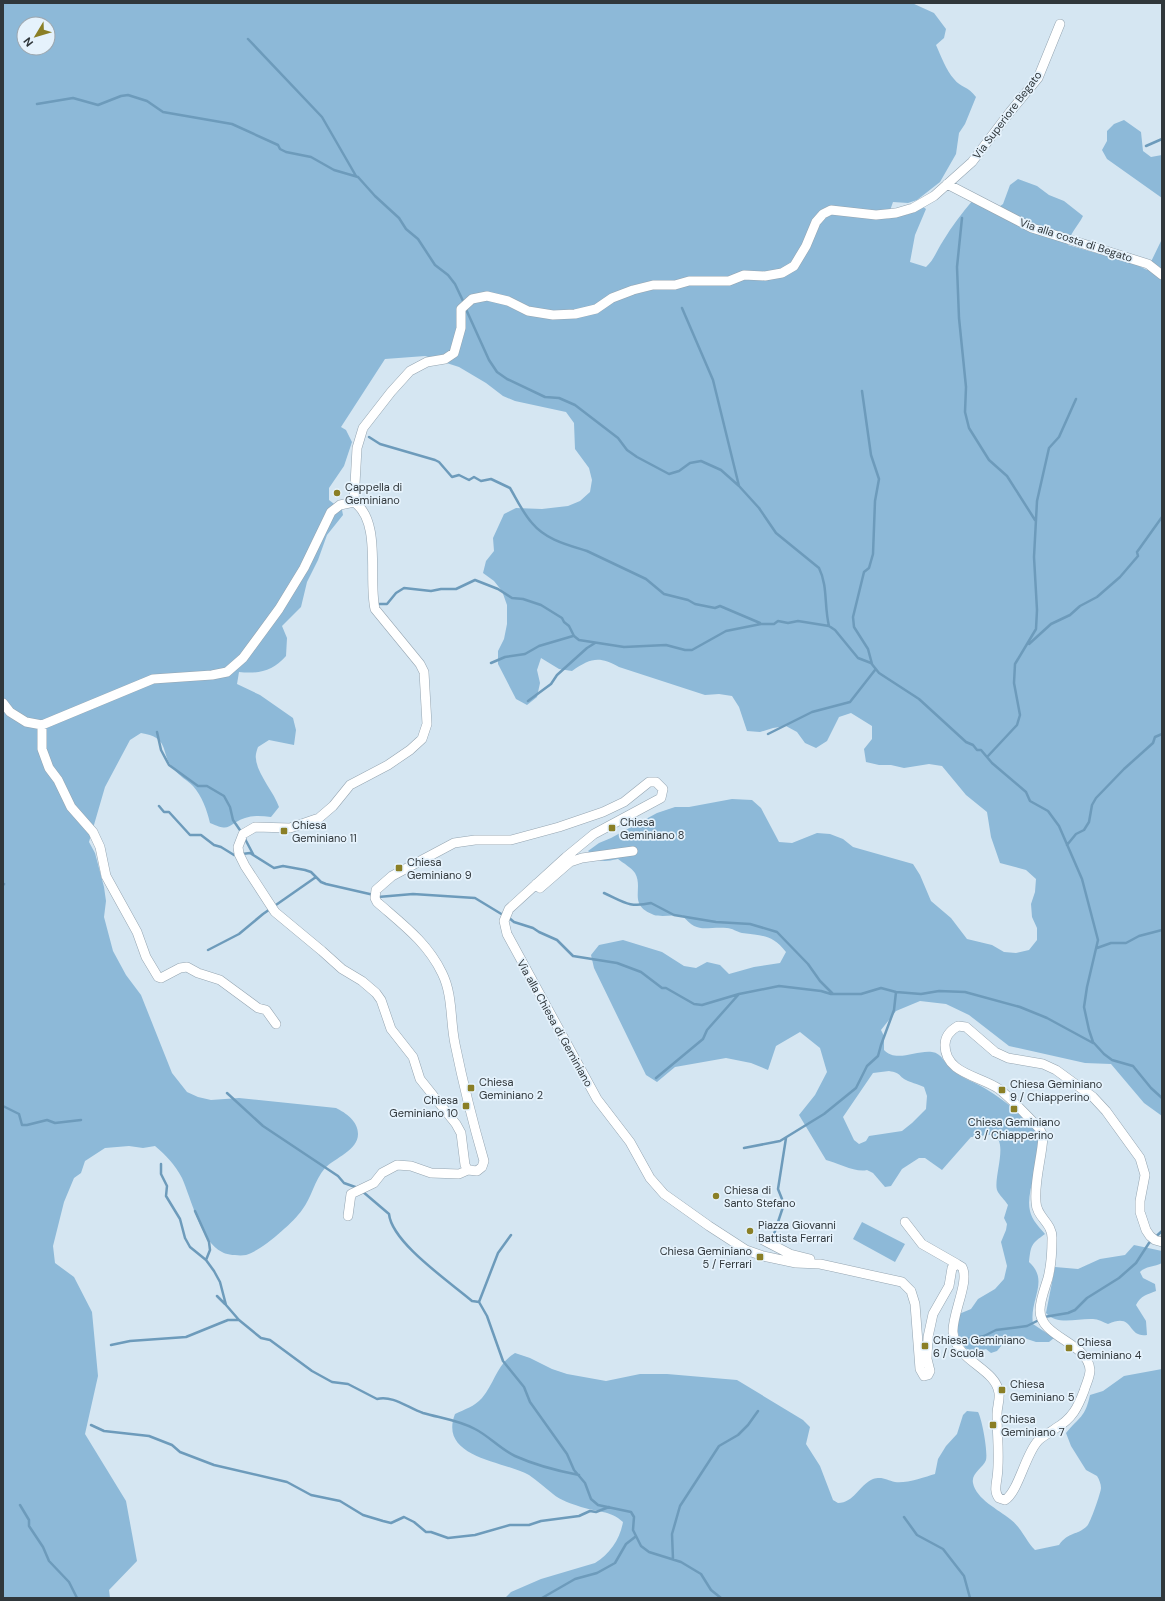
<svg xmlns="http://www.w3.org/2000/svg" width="1165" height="1601" font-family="'DM Sans',sans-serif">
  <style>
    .green { fill: #8db9d8; fill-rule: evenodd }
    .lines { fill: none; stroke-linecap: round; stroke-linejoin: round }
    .stream { stroke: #6d9bbb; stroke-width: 2.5 }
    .street-casing { stroke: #95a5b1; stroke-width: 10 }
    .street { stroke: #fff; stroke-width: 9 }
    .poi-dot { fill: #8a7f26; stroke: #e5f2fc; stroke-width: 1.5 }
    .labels { text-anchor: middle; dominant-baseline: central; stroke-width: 3.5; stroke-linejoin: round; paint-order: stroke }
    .street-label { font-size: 11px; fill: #30373b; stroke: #e5f2fc }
    .poi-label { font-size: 11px; fill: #30373b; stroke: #e5f2fc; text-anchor: start }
  </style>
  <rect width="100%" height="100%" fill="#d5e6f2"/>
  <path class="green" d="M 3,3 L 912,3 L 934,13 L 946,29 L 944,38 L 936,45 C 941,56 946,70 954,79 C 961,88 968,86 976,97 L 965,124 L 959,133 L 956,154 L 940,182 L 917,200 L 908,203 L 893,202 L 887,219 L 909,214 L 922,206 L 926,209 L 915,235 L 910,262 L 926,267 C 934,260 937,250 943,241 C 952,226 962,213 973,200 L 992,212 L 1003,204 L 1010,185 L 1018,179 L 1037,186 L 1049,195 L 1064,201 L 1083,216 C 1078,226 1069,234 1068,245 L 1135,264 L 1147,270 L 1162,239 L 1162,1116 L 1144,1103 L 1111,1064 L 1085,1063 L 1009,1046 L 969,1015 L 946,1004 L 920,1001 L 896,1011 L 881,1030 L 884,1036 L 884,1050 C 896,1063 916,1050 932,1052 C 942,1053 945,1064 952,1070 C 961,1078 975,1082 986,1089 C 1003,1099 1020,1113 1033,1128 C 1050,1150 1024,1187 1030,1211 C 1032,1220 1039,1227 1045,1234 C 1031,1244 1031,1245 1029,1262 C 1050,1281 1029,1299 1033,1324 L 1054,1338 L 1049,1342 L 1036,1342 L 1018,1336 L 1006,1340 L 997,1351 L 991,1353 L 986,1349 L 972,1353 C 957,1344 956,1330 959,1314 L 971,1309 L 978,1299 L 995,1289 L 1004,1279 L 1007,1266 L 1001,1242 L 1006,1230 L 1007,1224 L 1004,1218 L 1008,1205 C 1005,1200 999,1195 997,1190 C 993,1177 1011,1136 990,1135 C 984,1135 977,1137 971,1137 L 942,1170 L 925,1158 L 919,1158 L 902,1169 L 891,1186 L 885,1187 L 873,1173 L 867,1170 C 856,1173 838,1163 826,1160 L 799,1115 L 815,1095 L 827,1072 L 820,1048 L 800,1032 L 776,1046 L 768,1070 L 751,1063 L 726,1058 L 675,1067 L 657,1082 L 646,1075 L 594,968 L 591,955 L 599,945 L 623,940 L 662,952 L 684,966 L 696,968 L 707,962 L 720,965 L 729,974 L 754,967 L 780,963 L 786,952 C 772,934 763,936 742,933 C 737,932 732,928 727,928 C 706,926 698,935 682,915 C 674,915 661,917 654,915 C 627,905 644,889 635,873 C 632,868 623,863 618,859 C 602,862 600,863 588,851 L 599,843 L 611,838 L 657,813 L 675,807 L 689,807 L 732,799 L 752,800 L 761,808 L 779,842 L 792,843 L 817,833 L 830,834 L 843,839 L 853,847 L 913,864 L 920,875 L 931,901 L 951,918 L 967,939 L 992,945 L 1004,952 L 1016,953 L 1029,950 L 1037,940 L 1037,928 L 1032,917 L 1031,904 L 1035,892 L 1036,879 L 1026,870 L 1000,863 L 991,837 L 987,812 L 966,795 L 942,766 L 929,764 L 904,768 L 891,765 L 879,765 L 866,762 L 864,749 L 872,739 L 872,726 L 851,713 L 839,717 L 827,741 L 816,748 L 805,743 L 797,732 L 786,726 L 773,728 L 760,732 L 747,731 L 739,707 L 732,696 L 719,694 L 705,695 L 619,667 C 599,656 591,658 572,671 L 559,669 L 541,658 L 537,670 L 540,683 L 537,697 L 527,705 L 516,699 L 498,664 L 498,651 L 504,639 L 507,624 L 507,605 L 502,591 L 494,581 L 483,573 L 486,561 L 494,551 L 493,538 L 504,514 L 516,508 L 542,509 L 568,506 L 580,501 L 590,492 L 592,480 L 589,468 L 575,449 L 574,423 L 566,412 L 515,401 L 503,396 L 486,383 L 459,367 L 425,356 L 385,359 L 341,427 L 346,430 L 352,442 L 344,466 L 329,488 L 329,500 L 342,510 L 343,515 L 327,535 L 318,560 L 307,582 L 301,607 L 282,626 L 287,638 L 286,656 C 273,671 259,674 239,672 L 237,684 L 260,695 L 293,718 L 296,730 L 294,745 L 269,740 L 258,747 C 257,750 255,755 256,759 C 257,774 274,792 279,807 L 271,817 C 262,816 254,815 245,818 C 227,824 232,833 210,823 C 207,810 202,796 193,786 C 187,780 179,776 174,769 C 159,754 172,738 141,733 L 130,740 L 105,787 L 89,842 L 95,853 L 104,887 L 106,901 L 104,917 L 113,951 L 126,975 L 141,995 L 172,1073 L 187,1092 L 198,1097 L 211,1100 L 239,1098 L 336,1108 C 346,1113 358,1121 358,1134 C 358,1150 335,1158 325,1168 C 314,1181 312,1197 302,1210 C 293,1223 261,1251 246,1255 C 240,1256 226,1255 222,1252 C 201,1242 191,1198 182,1178 C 175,1165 166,1155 155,1146 L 143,1148 L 129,1146 L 105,1148 L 85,1161 L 81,1173 L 74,1178 L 64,1202 L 53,1246 L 55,1263 L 74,1277 L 92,1312 L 98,1376 L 85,1434 L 126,1501 L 137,1561 L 109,1590 L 110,1598 L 3,1598 ZM 24,24 L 48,24 L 48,48 L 24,48 ZM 889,1071 C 902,1073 898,1076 906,1080 C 909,1082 918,1084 924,1087 L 927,1096 L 926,1109 L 912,1123 L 902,1131 L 869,1136 L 866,1141 L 859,1144 L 854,1140 L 843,1117 L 873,1073 Z
    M 1124,120 L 1141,132 L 1143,151 L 1151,157 L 1162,155 L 1162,198 L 1107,159 L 1102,150 L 1107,141 L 1107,131 L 1114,124 Z
    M 862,1222 L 905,1244 L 895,1262 L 853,1239 Z
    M 1134,1245 L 1162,1251 L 1162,1263 C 1155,1267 1145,1266 1140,1272 L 1143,1278 L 1155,1284 L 1156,1291 C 1147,1295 1141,1295 1136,1305 L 1146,1321 L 1147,1335 C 1126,1338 1135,1312 1108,1324 C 1103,1322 1098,1319 1093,1319 C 1078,1318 1057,1326 1046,1313 L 1055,1267 L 1078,1269 L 1100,1259 L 1125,1255 Z
    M 515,1353 L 530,1358 L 552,1369 L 567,1374 L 606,1381 L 640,1374 L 667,1374 L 737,1380 L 803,1420 L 810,1427 L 806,1444 L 820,1466 L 833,1500 L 838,1503 C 854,1503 859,1485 873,1479 C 882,1476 887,1480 895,1482 C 905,1484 925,1477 935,1474 L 938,1459 L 946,1446 L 957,1434 L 963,1415 L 967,1411 L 978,1412 C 982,1419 988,1452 986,1460 C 983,1468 971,1473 973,1483 C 976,1499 999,1510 1010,1519 C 1021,1527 1026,1541 1035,1550 L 1059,1545 C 1069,1531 1077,1536 1087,1526 C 1090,1524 1101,1492 1101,1488 C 1101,1484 1099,1479 1097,1476 L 1086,1470 L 1071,1446 L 1066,1433 C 1079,1417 1085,1418 1090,1395 L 1103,1391 L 1124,1376 L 1162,1369 L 1162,1598 L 505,1598 L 511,1592 L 541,1579 L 595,1563 C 610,1554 620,1539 623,1522 C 610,1510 596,1512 581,1507 C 572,1504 560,1500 553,1494 C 545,1488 538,1481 529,1475 C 504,1461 438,1458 455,1414 C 465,1409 474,1407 482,1398 C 495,1383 496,1365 515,1353 Z"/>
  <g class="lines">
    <path class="stream" d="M 248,39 L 322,117 L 356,176
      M 37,104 L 73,98 L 98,105 L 121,96 L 128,95 L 147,101 L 163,112 L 232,124 L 278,145 L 280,149 L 286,152 L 311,157 L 334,170 L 358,177 L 375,196 L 399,218 L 406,229 L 418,239 L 435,265 L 448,275 L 455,284 L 464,303
      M 1146,146 L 1162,139
      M 962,218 L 957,267 L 959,318 L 966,387 L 965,412 L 969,428 L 989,460 L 1007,476 L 1035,520
      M 465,307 L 489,360 L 497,372 L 507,379 L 545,397 L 559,398 L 575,405 L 618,438 L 627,450 L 637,457 L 669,474 L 679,471 L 690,463 L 701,461 L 721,470 L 739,486 L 759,508 L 776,533 L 819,568 C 828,586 824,606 829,626 L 835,630 L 858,658 L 871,663 L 879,673 L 919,699 L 966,742 L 973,745 L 977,750 L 981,750 L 992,763 L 1026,792 L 1030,801 L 1048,811 L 1059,826 L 1082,879 L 1098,940 L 1087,987 L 1084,1007 L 1089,1030 L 1093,1042 L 1104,1054 L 1112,1060 L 1133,1066 L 1151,1088 L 1162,1098
      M 682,308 L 713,380 L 739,486
      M 862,391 L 871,455 L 879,479 L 875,501 L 873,554 L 869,568 L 864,572 L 853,617 L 854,627 L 868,649 L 872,664
      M 369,437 L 380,444 L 435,460 L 439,462 L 452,477 L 459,475 L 469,480 L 474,477 L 481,481 L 491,479 L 510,488 C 517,500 523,513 532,523 C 546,540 568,545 587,551 L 646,579 L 664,594 L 688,600 L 695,604 L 715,608 L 720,606 L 760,623
      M 378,604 L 387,604 L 396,593 L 404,588 L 431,591 L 441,589 L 456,589 L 475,580 L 498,589 L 512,598 L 523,599 L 541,605 L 562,618 L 564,622 L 569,626 L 574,636 L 579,640 L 624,647 L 666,645 L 685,650 L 692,650 L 726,631 L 761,624 L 774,624 L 778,621 L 788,623 L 798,621 L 829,626
      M 1029,644 L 1051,624 L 1070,615 L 1080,606 L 1097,597 L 1120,577 L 1138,556 L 1137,552 L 1162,517
      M 491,663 L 505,657 L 525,654 L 539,646 L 573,636
      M 528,701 L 551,684 L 557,675 L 587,648 L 595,643
      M 157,732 L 161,750 L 169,765 L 198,786 L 207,786 L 224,796 L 230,807 L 233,820 L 242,833
      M 768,734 L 812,712 L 850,702 L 875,670
      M 988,756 L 1017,725 L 1020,715 L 1014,683 L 1015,664 L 1036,629 L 1037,610 L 1034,557 L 1037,501 L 1049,448 L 1059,437 L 1076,399
      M 159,806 L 164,812 L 169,812 L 190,835 L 201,835 L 214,845 L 221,847 L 234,855 L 250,853 L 274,868 L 283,866 L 305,870 L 311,872 L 321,882 L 326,884 L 374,895
      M 244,837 L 253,854
      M 1067,845 L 1076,834 L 1084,830 L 1089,822 L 1092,805 L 1096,798 L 1124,769 L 1153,743 L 1155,737 L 1162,734
      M 3,885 L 4,884
      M 604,893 C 624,902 629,908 651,903 L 674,915 L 716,922 L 750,924 L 777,932 L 808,964 L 820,981 L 833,994
      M 378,897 L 413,894 L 475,898 L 503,915
      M 508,917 L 514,922 L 533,928 L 539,932 L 557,940 L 573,956 L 617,963 L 641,972 L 662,988 L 666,988 L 694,1004 L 702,1005 L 739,994 L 779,986 L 821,991 L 831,994 L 861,994 L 881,988 L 896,992 L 921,994 L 939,991 L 965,992 L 1020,1007 L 1047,1018 L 1093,1043
      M 1097,948 L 1111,943 L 1126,943 L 1139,936 L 1162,930
      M 208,950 L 239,934 L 263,914 L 316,877
      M 656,1078 L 703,1039 L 707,1030 L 739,994
      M 227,1093 L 263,1126 L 338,1176 L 344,1183 L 358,1188
      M 3,1106 L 19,1114 L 22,1125 L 27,1125 L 47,1120 L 55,1123 L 81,1120
      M 744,1148 L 780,1141 L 824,1114 L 856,1088 L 867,1066 L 878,1056 L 881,1045 L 894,1010 L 896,992
      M 161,1164 L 161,1174 L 167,1186 L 166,1196 L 180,1219 L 185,1238 L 190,1247 L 206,1260 L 214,1271 L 220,1282 L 226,1305 L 239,1320 L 261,1338 L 270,1340 L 312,1371 L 332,1382 L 348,1384 L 377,1399 C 393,1395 408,1408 423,1413 C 440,1418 458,1420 475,1429 C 489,1436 500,1449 515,1456 C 535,1465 558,1471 579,1475
      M 362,1191 L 389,1214 C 392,1243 450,1282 472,1301 L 479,1302 L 487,1316 L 503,1361 L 524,1387 L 530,1402 L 567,1454 L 574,1470 L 585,1483 L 591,1499 L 598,1505 L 631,1512 L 634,1517 L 633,1530 L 641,1546 L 649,1552 L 681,1562 L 701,1574 L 711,1590 L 721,1598
      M 195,1211 L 209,1242 L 210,1250 L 206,1260
      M 773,1237 L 784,1204 L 778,1189 L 786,1138
      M 217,1296 L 225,1304
      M 479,1302 L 498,1253 L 511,1235
      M 1044,1317 L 1068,1313 L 1075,1310 L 1087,1298 L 1119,1278 L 1136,1263 L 1149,1243 L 1162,1231
      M 962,1340 L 984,1336 L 996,1330 L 1027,1326 L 1039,1320
      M 111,1345 L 130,1341 L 186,1337 L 218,1324 L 228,1320 L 239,1320
      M 91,1425 L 104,1431 L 149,1436 L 172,1445 L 180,1452 L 214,1465 L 287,1482 L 311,1495 L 340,1501 L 363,1515 L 383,1521 L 391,1523 L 404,1517 L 414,1522 L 426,1532 L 431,1532 L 448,1538 L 475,1535 L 510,1525 L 529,1525 L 541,1521 L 579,1516 L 590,1511 L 596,1512 L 609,1507
      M 20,1505 L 29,1520 L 29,1526 L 43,1547 L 49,1561 L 69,1582 L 77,1598
      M 904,1517 L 917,1535 L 943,1549 L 964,1576 L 970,1598
      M 673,1559 L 672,1534 L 680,1506 L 719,1446 L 738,1435 L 748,1425 L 758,1411
      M 542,1598 L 575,1579 L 597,1573 L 615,1563 L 626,1544 L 635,1537"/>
    <defs>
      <path id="street" d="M 947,184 L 1032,228 L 1148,264 L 1162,275
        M 354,502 C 382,521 368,579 375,609 L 420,664 L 424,672 L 427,724 L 422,739 L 410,750 L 388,765 L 350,785 L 333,806 L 319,818 L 290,828 L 255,827 L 243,834 L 238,847 L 239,854 L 245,866 L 275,912 L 322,951 L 342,969 L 362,981 L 376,993 L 381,1000 L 391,1029 L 413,1057 L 420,1079 L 456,1124 L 461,1133 L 465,1165 L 468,1170 L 477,1171 L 482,1167 L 484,1161 C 473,1123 463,1083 455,1044 C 450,1020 453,995 442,973 C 427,942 402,924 377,902 L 375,898 L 376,890 L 392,876 L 454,843 L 475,840 L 511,840 L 559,827 L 603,812 L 624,802 L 649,782 L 656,782 L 663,789 L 661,798 L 594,834 L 566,857 L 509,909 L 504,921 L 507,934 L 597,1099 L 630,1142 L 650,1178 L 664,1194 L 709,1226 L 746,1250 L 763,1256 L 796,1263 L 820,1264 L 902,1282 L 911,1291 L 915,1304 L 920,1369 L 924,1376 L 928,1375 L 930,1371 L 927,1359 L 928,1337 L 933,1314 L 949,1286 L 952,1268 L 957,1264 L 962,1267 C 970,1281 952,1314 953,1332 C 955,1361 996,1368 999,1393 C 1000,1400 997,1407 997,1414 C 997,1436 1000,1457 997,1478 C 996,1485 994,1492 999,1498 L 1005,1500 C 1018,1492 1025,1456 1037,1442 C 1042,1436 1050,1433 1056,1428 C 1072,1419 1078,1407 1084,1391 C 1086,1384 1090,1377 1090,1370 C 1088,1342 1040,1338 1040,1310 C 1040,1300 1045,1288 1048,1278 C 1051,1266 1052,1251 1052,1239 C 1053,1223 1036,1217 1036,1202 C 1034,1180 1042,1158 1043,1136 L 1039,1128 C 1026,1115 1013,1100 999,1089 C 981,1076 945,1074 945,1045 C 945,1036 951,1030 958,1026 L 966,1027 L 995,1052 L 1008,1058 L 1043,1064 L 1056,1070 L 1093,1097 L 1106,1111 L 1140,1158 L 1145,1175 L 1140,1201 L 1140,1212 L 1146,1230 L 1150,1236 L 1155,1240 L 1162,1242
        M 354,502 L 357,448 L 363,428 L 391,392 L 410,371 L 427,362 L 445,359 L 454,353 L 461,328 L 461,309 L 472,299 L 487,296 L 508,301 L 528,311 L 553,315 L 575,314 L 596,309 L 612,298 L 633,290 L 653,285 L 675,285 L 689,281 L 729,281 L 744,275 L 765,276 L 782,273 L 794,266 L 806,246 L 816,222 L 823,214 L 831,210 L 876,215 L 896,213 L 913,208 L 934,196 L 972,162 L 1010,112 L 1038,78 L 1060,24
        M 3,703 L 10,712 L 26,722 L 42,725 L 153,679 L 212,675 L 227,672 L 243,658 L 279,609 L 304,568 L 331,512 L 340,505 L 354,502
        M 42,725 L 42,749 L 49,768 L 58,780 L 71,807 L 93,832 L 100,847 L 106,876 L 137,932 L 146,957 L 158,977 L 161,978 L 180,968 L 187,967 L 198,973 L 220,980 L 258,1008 L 266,1010 L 276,1024
        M 536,884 L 540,888 L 570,862 L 582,858 L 633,851
        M 348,1216 L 351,1194 L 374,1183 L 382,1173 L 397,1165 L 411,1166 L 431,1173 L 459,1174 L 468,1170
        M 905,1222 L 922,1244 L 957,1264
        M 761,1239 L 790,1254 L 810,1259"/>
    </defs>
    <use href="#street" class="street-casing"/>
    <use href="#street" class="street"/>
  </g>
  <g class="poi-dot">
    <circle cx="337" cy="493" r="4"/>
    <rect x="608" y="824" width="8" height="8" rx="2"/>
    <rect x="280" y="827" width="8" height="8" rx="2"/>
    <rect x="395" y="864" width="8" height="8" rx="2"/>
    <rect x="467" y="1084" width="8" height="8" rx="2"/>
    <rect x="998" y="1086" width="8" height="8" rx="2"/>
    <rect x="462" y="1102" width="8" height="8" rx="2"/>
    <rect x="1010" y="1105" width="8" height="8" rx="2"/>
    <circle cx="716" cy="1196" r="4"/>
    <circle cx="750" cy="1231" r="4"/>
    <rect x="756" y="1253" width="8" height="8" rx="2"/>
    <rect x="921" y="1342" width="8" height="8" rx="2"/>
    <rect x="1065" y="1344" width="8" height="8" rx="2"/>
    <rect x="998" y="1386" width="8" height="8" rx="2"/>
    <rect x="989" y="1421" width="8" height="8" rx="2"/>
  </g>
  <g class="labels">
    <g class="street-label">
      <text transform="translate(1007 115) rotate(-53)">Via Superiore Begato</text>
      <text transform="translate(1076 240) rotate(18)">Via alla costa di Begato</text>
      <text transform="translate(555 1023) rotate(61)">Via alla Chiesa di Geminiano</text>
    </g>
    <g class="poi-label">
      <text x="345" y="487">Cappella di<tspan x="345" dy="13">Geminiano</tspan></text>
      <text x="620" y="822">Chiesa<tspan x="620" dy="13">Geminiano 8</tspan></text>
      <text x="292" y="825">Chiesa<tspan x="292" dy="13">Geminiano 11</tspan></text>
      <text x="407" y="862">Chiesa<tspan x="407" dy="13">Geminiano 9</tspan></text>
      <text x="479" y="1082">Chiesa<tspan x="479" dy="13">Geminiano 2</tspan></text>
      <text x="1010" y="1084">Chiesa Geminiano<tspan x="1010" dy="13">9 / Chiapperino</tspan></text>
      <text x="458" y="1100" text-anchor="end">Chiesa<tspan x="458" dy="13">Geminiano 10</tspan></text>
      <text x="1014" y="1122" text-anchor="middle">Chiesa Geminiano<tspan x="1014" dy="13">3 / Chiapperino</tspan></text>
      <text x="724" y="1190">Chiesa di<tspan x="724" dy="13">Santo Stefano</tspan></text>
      <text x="758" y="1225">Piazza Giovanni<tspan x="758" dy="13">Battista Ferrari</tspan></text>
      <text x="752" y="1251" text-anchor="end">Chiesa Geminiano<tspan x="752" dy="13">5 / Ferrari</tspan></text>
      <text x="933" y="1340">Chiesa Geminiano<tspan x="933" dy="13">6 / Scuola</tspan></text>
      <text x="1077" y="1342">Chiesa<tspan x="1077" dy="13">Geminiano 4</tspan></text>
      <text x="1010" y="1384">Chiesa<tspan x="1010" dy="13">Geminiano 5</tspan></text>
      <text x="1001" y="1419">Chiesa<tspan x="1001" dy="13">Geminiano 7</tspan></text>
    </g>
  </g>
  <rect width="1165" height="1601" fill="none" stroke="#30373b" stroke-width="8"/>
  <g transform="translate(36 36) rotate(232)"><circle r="19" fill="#e5f2fc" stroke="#9da7af"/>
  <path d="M0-3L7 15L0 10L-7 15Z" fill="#8a7f26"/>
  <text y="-6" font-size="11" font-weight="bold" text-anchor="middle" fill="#30373b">N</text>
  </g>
</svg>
